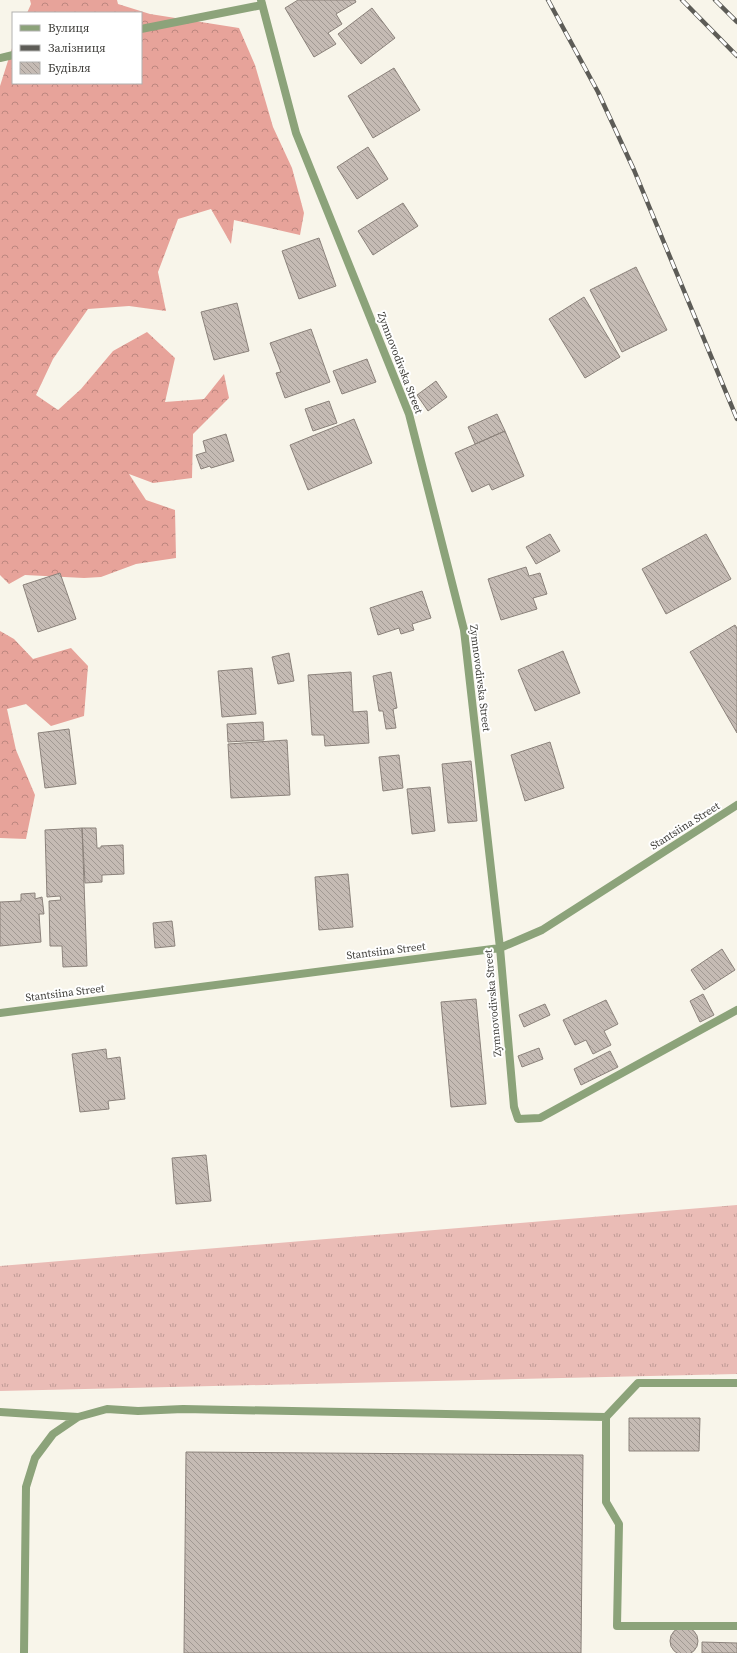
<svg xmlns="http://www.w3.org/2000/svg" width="737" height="1653" font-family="'Source Serif 4',serif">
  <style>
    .grass { fill: url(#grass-tufts) }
    .forest { fill: url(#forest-crowns) }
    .building { fill: url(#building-back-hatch); stroke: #8b827b }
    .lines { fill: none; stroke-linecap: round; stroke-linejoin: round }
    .lane { stroke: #8ca37a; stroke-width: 8 }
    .street { stroke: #8ca37a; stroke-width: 8 }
    .rail-casing { stroke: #5d5c57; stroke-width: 4.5 }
    .rail { stroke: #fff; stroke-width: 3; stroke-dasharray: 9; stroke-linecap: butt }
    .labels { text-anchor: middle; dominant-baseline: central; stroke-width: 4; stroke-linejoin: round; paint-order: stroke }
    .street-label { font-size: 11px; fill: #3d3c38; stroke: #fff }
  </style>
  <defs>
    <pattern id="grass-tufts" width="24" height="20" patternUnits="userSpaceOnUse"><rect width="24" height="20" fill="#eabcb6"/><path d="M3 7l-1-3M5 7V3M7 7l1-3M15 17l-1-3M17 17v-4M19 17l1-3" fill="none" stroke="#bf9a95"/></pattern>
    <pattern id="forest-crowns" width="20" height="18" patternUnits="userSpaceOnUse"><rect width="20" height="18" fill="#e7a39a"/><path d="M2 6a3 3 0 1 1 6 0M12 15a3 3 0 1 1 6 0" fill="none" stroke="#bc867f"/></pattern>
    <pattern id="building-back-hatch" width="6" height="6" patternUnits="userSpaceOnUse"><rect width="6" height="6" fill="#c5bbb4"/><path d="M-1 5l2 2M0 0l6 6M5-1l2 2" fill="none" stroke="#a19993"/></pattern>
  </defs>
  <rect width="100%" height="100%" fill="#f8f5ea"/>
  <path class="grass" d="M 737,1205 L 737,1374 L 0,1391 L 0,1266 Z"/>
  <path class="forest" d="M 30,0 L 117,0 L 118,4 L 150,14 L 239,28 L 255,65 L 273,127 L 292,168 L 304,213 L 300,235 L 234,220 L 231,244 L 211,209 L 178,219 L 158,272 L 166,311 L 129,306 L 88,309 L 53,359 L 36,395 L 58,410 L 81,389 L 113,351 L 147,332 L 175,358 L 165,402 L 204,399 L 224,374 L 229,398 L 193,434 L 192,478 L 153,483 L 129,474 L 146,500 L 175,510 L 176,558 L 136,564 L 101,577 L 84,578 L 25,575 L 9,584 L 0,575 L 0,86 L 13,45 L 13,83 L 141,83 L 141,13 L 27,13 L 31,4 Z
    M 0,631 L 14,639 L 33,659 L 71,648 L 88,666 L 84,716 L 51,726 L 26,704 L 7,709 L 16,750 L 35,795 L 26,839 L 0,838 Z"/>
  <path class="building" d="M 298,0 L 355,0 L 356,2 L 336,14 L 342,24 L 328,33 L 336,44 L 314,57 L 285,8 Z
    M 372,8 L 395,38 L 361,64 L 338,34 Z
    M 394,68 L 420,110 L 373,138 L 348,96 Z
    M 368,147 L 388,179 L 357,199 L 337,167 Z
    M 403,203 L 418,226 L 373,255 L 358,231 Z
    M 319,238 L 336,286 L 299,299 L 282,251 Z
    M 636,267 L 667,330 L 622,352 L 590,290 Z
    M 584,297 L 620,357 L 585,378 L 549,319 Z
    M 237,303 L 249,351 L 214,360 L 201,312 Z
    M 311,329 L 330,382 L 285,398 L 276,373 L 281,372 L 270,343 Z
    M 367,359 L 376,382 L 342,394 L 333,371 Z
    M 436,381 L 447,397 L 428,411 L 417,395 Z
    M 329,401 L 337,423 L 313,431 L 305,409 Z
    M 497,414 L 505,431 L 475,444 L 468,427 Z
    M 354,419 L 372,463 L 308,490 L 290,445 Z
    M 505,431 L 524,476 L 492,490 L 489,484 L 472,492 L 455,453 Z
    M 226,434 L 234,461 L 211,468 L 210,466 L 201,469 L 196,455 L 206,452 L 203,441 Z
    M 550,534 L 560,551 L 536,564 L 526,547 Z
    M 706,534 L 731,579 L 666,614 L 642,569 Z
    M 526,567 L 529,576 L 540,573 L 547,594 L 533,598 L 537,609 L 501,620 L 488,579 Z
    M 60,573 L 76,619 L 38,632 L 23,585 Z
    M 422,591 L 431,618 L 412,624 L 414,630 L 401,634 L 399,628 L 378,635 L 370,608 Z
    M 735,625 L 737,628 L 737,733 L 690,652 Z
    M 563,651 L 580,693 L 535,711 L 518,670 Z
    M 289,653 L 294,681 L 278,684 L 272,657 Z
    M 252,668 L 256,714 L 222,717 L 218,671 Z
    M 351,672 L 353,712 L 367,711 L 369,743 L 325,746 L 324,735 L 312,735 L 308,675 Z
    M 391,672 L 397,708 L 393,709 L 396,728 L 386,729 L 383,711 L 379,711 L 373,676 Z
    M 263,722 L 264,740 L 228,742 L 227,724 Z
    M 69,729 L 76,784 L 45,788 L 38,733 Z
    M 287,740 L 290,795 L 231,798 L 228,744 Z
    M 550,742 L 564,788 L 525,801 L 511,755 Z
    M 399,755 L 403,788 L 383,791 L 379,757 Z
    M 471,761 L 477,821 L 448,823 L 442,764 Z
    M 430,787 L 435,831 L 412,834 L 407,789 Z
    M 82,828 L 96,828 L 97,848 L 101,848 L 101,846 L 123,845 L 124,874 L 102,875 L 102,882 L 85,883 Z
    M 82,828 L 87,966 L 63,967 L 62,946 L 50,946 L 49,901 L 61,900 L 60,896 L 47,897 L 45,830 Z
    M 348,874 L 353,927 L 319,930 L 315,877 Z
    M 35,893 L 35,899 L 42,897 L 44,914 L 39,914 L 41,942 L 0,946 L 0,902 L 21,901 L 21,894 Z
    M 172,921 L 175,946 L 155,948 L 153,923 Z
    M 722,949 L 735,970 L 704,990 L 691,970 Z
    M 703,994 L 714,1015 L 700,1022 L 690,1001 Z
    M 476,999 L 486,1104 L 451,1107 L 441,1002 Z
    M 606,1000 L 618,1024 L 604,1031 L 611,1045 L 593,1054 L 586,1040 L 575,1045 L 563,1020 Z
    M 545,1004 L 550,1015 L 524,1027 L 519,1015 Z
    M 539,1048 L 543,1059 L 522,1067 L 518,1056 Z
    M 106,1049 L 107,1059 L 120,1057 L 125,1099 L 108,1101 L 109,1109 L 80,1112 L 72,1054 Z
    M 610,1051 L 618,1067 L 581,1085 L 574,1069 Z
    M 206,1155 L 211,1201 L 176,1204 L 172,1158 Z
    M 629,1418 L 700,1418 L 699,1451 L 629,1451 Z
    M 186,1452 L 583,1455 L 581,1653 L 184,1653 Z
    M670 1641a14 14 0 1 1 28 0a14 14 0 1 1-28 0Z
    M 702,1642 L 737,1643 L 737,1653 L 702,1653 Z"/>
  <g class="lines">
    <path class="lane" d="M 141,29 L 262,5
      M 0,58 L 13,55
      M 737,1383 L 638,1383 L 606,1417 L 606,1502 L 619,1524 L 617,1626 L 737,1626
      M 0,1412 L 78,1417
      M 24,1653 L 26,1487 L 35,1458 L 53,1434 L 78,1417 L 107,1409 L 138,1411 L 183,1409 L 606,1417"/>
    <path class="street" d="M 261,0 L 296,133 L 409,414 L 464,630 L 500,948 L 514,1107 L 518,1119 L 540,1118 L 737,1010
      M 0,1013 L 500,948 L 542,930 L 737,805"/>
    <defs>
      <path id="rail" d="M 548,0 L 598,92 L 634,170 L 737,419
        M 682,0 L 737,56
        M 715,0 L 737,22"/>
    </defs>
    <use href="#rail" class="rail-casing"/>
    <use href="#rail" class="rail"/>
  </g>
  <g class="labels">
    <g class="street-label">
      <text transform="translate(400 363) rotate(69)">Zymnovodivska Street</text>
      <text transform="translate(480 678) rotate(83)">Zymnovodivska Street</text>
      <text transform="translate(685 826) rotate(-32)">Stantsiina Street</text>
      <text transform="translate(386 951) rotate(-7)">Stantsiina Street</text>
      <text transform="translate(65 993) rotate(-7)">Stantsiina Street</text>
      <text transform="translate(493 1003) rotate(-95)">Zymnovodivska Street</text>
    </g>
  </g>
  <rect x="12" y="12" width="130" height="72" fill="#ffffff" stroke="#b1b1af"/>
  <rect x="20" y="25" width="20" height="6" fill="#8ca37a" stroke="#b1b1af"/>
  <text x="48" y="32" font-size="12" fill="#3d3c38">Вулиця</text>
  <rect x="20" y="45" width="20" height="6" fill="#5d5c57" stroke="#b1b1af"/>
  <text x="48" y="52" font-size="12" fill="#3d3c38">Залізниця</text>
  <rect x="20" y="62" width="20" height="12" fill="url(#building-back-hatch)" stroke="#b1b1af"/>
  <text x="48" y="72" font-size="12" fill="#3d3c38">Будівля</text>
</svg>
